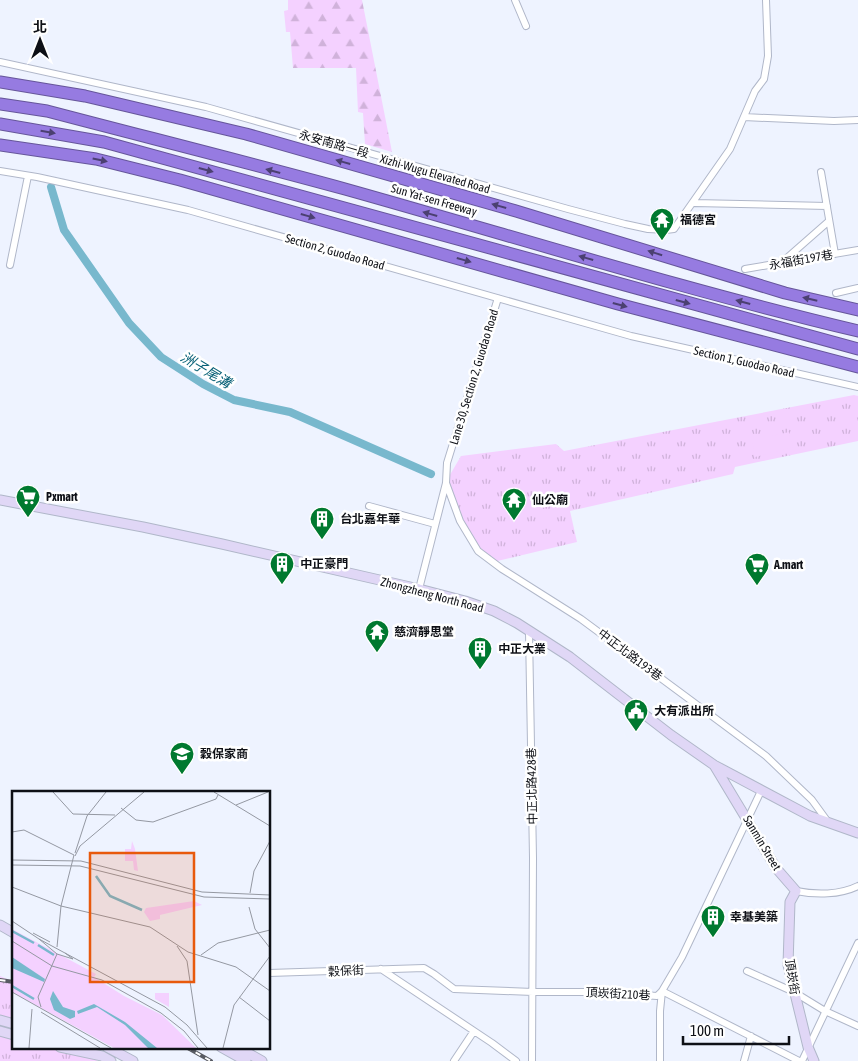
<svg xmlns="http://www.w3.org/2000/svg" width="858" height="1061" font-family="'Asap Condensed','Noto Sans TC',sans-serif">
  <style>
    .grass { fill: url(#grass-tufts) }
    .forest { fill: url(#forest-firs) }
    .pitch { fill: #f4d1ff }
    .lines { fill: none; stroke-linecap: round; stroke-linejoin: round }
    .canal { stroke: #78b8cd; stroke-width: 8 }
    .street-casing { stroke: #b0b7c9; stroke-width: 8 }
    .secondary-casing { stroke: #b0b7c9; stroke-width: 11 }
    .highway-casing { stroke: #66569a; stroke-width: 13 }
    .street { stroke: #fff; stroke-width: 6 }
    .secondary { stroke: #e0d7f6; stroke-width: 9 }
    .highway { stroke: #967be1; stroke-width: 11 }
    .rail-casing { stroke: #585b63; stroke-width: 4 }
    .rail { stroke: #fff; stroke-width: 2; stroke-dasharray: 5.5; stroke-linecap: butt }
    .oneway { fill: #4b4071 }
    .labels { text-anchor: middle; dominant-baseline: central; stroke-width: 5; stroke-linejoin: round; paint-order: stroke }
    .street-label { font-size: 12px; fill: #0e1016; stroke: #fff }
    .poi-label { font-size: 12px; font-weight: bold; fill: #0e1016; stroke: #fff; text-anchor: start }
    .water-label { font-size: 14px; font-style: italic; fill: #096177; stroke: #fff }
    .inset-river { fill: none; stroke: #78b8cd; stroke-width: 2.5 }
    .inset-road { fill: none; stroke: #9498a2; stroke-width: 1 }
    .view { fill: #e8590c; fill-opacity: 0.15; stroke: #e8590c; stroke-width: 2.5 }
    .inset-edge { fill: none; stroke: #0e1016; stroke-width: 2.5 }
  </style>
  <defs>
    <pattern id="grass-tufts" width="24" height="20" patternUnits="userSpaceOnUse" patternTransform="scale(1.25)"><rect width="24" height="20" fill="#f4d1ff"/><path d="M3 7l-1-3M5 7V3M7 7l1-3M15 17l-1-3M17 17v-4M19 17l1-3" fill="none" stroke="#d0b2da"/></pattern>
    <pattern id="forest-firs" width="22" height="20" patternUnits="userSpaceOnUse" patternTransform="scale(1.25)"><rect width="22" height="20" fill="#f4d1ff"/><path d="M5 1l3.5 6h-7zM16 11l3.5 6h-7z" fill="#d0b2da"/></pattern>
  </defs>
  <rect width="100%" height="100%" fill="#eef3ff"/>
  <path class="grass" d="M 854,395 L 858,396 L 858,441 L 735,467 L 733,474 L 570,511 L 577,542 L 493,562 L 464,532 L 444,485 L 461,456 L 556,444 L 564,451 Z
    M 0,976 L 14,982 L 14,1047 L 76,1047 L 98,1061 L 0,1061 Z"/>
  <path class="forest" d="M 288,0 L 362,0 L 392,152 L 365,144 L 363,113 L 358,112 L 356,68 L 293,68 L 290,32 L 286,32 L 284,11 L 288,10 Z"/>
  <path class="pitch" d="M 789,432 L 793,447 L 755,457 L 752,441 Z"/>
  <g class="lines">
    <path class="canal" d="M 51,187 L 64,230 L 129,323 L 161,357 L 203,384 L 234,400 L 290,412 L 431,474"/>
    <defs>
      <path id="street" d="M 515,0 L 526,26
        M 0,62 L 206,107 L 568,209 L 625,224 L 648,229 L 666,230 L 674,229 L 730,149 L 755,91 L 764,79 L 768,56 L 766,0
        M 744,117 L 834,121 L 858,120
        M 0,171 L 37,177 L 188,210 L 631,336 L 858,387
        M 821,172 L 835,254
        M 694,203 L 827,206
        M 780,264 L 829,221
        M 10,265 L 28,176
        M 745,269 L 858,250
        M 836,293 L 858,288
        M 446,483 L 460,521 L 478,551 L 502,569 L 581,619 L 766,756 L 812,800 L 828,822
        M 369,506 L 435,524
        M 419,589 L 446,483 L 447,463 L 498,298
        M 529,632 L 533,858 L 532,1061
        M 796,891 C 816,895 840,895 858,886
        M 381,969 L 492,1043 L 516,1061
        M 747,971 L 794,992 L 825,1011 L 858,1026
        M 269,973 L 424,968 L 434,974 L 454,989 L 533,992 L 600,992 L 657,996 L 662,991 L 682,957 L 761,791
        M 662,991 L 799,1061
        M 454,1061 L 474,1031
        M 660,1061 L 660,1011 L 662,991
        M 744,1061 L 751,1036
        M 802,1061 L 858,943"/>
      <path id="secondary" d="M 0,500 L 143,527 L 222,544 L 419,589 L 465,601 L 494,611 L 517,623 L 570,657 L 671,735 L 714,765 L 810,816 L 858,833
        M 714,765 L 776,868 L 796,891 L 790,902 L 788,965 L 808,1047 L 814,1061
        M 0,925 L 14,933
        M 0,1020 L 14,1024
        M 0,1031 L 14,1035
        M 60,1047 L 102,1056 L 111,1061
        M 107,1047 L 133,1061
        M 221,1047 L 246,1061
        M 237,1047 L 262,1061"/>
      <path id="highway" d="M 0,82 L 85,96 L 246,134 L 516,211 L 785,293 L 858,310
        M 0,104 L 47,111 C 146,137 246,162 345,189 C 516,237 685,290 858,331
        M 0,124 L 104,142 L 858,349
        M 0,145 L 96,159 L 180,180 L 618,304 L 858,367"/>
    </defs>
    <use href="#street" class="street-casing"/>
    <use href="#secondary" class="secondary-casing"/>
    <use href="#highway" class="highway-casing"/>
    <use href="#street" class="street"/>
    <use href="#secondary" class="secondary"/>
    <use href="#highway" class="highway"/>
    <defs>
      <path id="rail" d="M 0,980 L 14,982
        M 186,1047 L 211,1061"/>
    </defs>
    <use href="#rail" class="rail-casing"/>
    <use href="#rail" class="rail"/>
  </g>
  <defs><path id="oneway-solid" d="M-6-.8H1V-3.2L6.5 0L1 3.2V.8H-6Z" transform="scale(1.25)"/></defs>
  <g class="oneway">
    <use href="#oneway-solid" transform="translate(48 132) rotate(10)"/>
    <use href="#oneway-solid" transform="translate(100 160) rotate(12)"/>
    <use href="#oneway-solid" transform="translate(343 162) rotate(-164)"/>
    <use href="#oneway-solid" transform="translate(206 170) rotate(15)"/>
    <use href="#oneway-solid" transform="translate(273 171) rotate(-165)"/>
    <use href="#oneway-solid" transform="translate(499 206) rotate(-164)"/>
    <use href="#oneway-solid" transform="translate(430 214) rotate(-164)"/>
    <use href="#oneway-solid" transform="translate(308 216) rotate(16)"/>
    <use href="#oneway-solid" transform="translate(655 253) rotate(-163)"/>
    <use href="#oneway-solid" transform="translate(586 258) rotate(-164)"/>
    <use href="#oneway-solid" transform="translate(464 260) rotate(16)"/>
    <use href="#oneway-solid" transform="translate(810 299) rotate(-167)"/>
    <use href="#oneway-solid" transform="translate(683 302) rotate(15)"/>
    <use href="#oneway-solid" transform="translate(743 302) rotate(-165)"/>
    <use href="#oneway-solid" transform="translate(620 305) rotate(15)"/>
  </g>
  <defs>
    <symbol id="temple-pin" viewBox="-11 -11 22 30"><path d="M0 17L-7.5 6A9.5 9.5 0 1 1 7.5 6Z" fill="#00792f" stroke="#fff"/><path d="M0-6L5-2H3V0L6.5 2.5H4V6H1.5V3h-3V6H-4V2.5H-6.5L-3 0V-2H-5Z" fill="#fff"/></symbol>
    <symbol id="supermarket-pin" viewBox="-11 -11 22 30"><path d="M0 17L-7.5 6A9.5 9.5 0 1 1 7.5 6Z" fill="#00792f" stroke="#fff"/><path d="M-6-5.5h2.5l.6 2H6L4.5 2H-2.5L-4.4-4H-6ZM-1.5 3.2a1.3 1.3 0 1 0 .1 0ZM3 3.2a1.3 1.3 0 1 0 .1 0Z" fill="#fff"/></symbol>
    <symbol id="building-pin" viewBox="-11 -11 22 30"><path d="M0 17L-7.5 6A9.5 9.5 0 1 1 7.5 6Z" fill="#00792f" stroke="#fff"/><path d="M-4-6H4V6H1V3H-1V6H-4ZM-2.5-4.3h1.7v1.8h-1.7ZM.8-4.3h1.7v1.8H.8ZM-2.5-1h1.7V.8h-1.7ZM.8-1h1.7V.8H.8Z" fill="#fff"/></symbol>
    <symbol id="civic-pin" viewBox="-11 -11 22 30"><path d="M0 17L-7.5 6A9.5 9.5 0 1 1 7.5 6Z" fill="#00792f" stroke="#fff"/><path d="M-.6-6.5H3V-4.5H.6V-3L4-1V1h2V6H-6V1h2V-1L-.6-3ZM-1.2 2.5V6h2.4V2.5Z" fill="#fff"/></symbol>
    <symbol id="school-pin" viewBox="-11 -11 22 30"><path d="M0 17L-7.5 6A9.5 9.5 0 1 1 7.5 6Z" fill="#00792f" stroke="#fff"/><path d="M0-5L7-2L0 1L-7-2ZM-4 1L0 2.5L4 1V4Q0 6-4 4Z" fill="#fff"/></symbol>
  </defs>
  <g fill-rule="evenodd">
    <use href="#temple-pin" x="648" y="206" width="28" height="38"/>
    <use href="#supermarket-pin" x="14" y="483" width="28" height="38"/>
    <use href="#temple-pin" x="500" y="486" width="28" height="38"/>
    <use href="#building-pin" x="308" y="505" width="28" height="38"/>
    <use href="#building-pin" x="268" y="550" width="28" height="38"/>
    <use href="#supermarket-pin" x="743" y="551" width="28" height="38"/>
    <use href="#temple-pin" x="363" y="618" width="28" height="38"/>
    <use href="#building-pin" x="466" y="635" width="28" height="38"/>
    <use href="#civic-pin" x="622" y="697" width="28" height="38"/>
    <use href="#school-pin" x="168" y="740" width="28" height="38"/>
    <use href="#building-pin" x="699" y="903" width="28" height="38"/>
  </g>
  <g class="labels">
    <g class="street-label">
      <text transform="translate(334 144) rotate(16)">永安南路一段</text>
      <text transform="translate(435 174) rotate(16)">Xizhi-Wugu Elevated Road</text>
      <text transform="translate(434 200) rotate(16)">Sun Yat-sen Freeway</text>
      <text transform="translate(335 252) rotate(16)">Section 2, Guodao Road</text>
      <text transform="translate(801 260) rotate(-10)">永福街197巷</text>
      <text transform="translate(744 362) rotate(13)">Section 1, Guodao Road</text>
      <text transform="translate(474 377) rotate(-73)">Lane 30, Section 2, Guodao Road</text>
      <text transform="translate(432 595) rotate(15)">Zhongzheng North Road</text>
      <text transform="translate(630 655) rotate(37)">中正北路193巷</text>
      <text transform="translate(532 786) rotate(-91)">中正北路428巷</text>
      <text transform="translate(762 843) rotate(59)">Sanmin Street</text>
      <text transform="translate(346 971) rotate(-3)">穀保街</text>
      <text transform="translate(792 977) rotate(81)">頂崁街</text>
      <text transform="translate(618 994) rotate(3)">頂崁街210巷</text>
    </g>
    <g class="poi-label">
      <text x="680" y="220">福德宮</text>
      <text x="46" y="497">Pxmart</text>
      <text x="532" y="500">仙公廟</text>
      <text x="340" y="519">台北嘉年華</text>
      <text x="300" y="564">中正豪門</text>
      <text x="774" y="565">A.mart</text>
      <text x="394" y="632">慈濟靜思堂</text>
      <text x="498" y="649">中正大業</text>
      <text x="654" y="711">大有派出所</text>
      <text x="200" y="754">穀保家商</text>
      <text x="730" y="917">幸基美築</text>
    </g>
    <g class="water-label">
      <text transform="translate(206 370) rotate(31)">洲子尾溝</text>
    </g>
  </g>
  <g transform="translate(12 791)">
    <rect width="258" height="258" fill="#eef3ff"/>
    <path d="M 182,110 L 190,114 L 148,124 L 148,128 L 138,130 L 132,121 L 134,117 ZM 0,138 L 84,183 L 82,186 L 112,205 L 150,224 L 184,257 L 102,257 L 0,201 ZM 143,202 L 157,202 L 157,216 L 143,208 Z" fill="#f4d1ff"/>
    <path d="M 120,50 L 123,58 L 126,80 L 122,79 L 121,70 L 113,70 L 113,58 L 119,58 Z" fill="#f4d1ff"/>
    <path d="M 0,179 L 31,192 L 24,206 L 0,193 Z" fill="#f4d1ff"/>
    <path d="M 51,195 L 73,209 L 69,215 L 58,208 L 60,204 L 58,207 L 47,201 ZM74 232a8 8 0 1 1 16 0a8 8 0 1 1-16 0Z" fill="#f4d1ff"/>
    <path d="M 0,166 L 33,188 L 32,191 L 0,177 ZM 41,200 L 51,216 L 63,220 L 63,226 L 58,228 L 42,219 L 38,208 ZM 82,213 L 113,231 L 145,257 L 136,257 L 113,234 L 85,216 L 66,223 L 65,220 Z" fill="#78b8cd"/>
    <path class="inset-river" d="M 84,85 L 98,105 L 130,119M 0,140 L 22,152M 26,154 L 42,164M 0,195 L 22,208"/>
    <path class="inset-road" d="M 41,1 L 61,23 L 103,24M 202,1 L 258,35M 224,14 L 256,1M 109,17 L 124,29 L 141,31 L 204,8 L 206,4M 0,41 L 12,39 L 62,64 L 49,115 L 138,136 L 176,161 L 224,176 L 258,200M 63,62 L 75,25 L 94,1M 63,65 L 68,55 L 132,1M 0,69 L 69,70 L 190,101 L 258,104M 0,74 L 68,75 L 192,106 L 258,108M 0,96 L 49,115 L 45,156M 238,102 L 242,80 L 258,50M 237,116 L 243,138 L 258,157M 0,130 L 27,148 L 153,216 L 175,234 L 195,257M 21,142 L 38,151M 27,148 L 45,163 L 61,168 L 53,162M 0,150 L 40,175 L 90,189 L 149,222 L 172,240 L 186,257M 165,155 L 175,170 L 186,244M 189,164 L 206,152 L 258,139M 0,201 L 99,257M 227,206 L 258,230M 29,216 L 26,206 L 45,163M 29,221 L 88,257M 17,257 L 20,218M 211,257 L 222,214 L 258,165"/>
    <path class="view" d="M 78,62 L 182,62 L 182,191 L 78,191 Z"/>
    <rect width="258" height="258" class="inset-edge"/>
  </g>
  <g transform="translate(40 40)" stroke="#ffffff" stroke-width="4" paint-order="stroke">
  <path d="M0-4L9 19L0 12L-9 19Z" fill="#0e1016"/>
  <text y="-8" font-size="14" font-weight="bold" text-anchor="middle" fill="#0e1016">北</text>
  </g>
  <path d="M683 1036v8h106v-8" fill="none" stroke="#0e1016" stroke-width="2.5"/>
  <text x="690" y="1036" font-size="15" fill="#0e1016" stroke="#ffffff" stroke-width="4" paint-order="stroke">100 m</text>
</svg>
